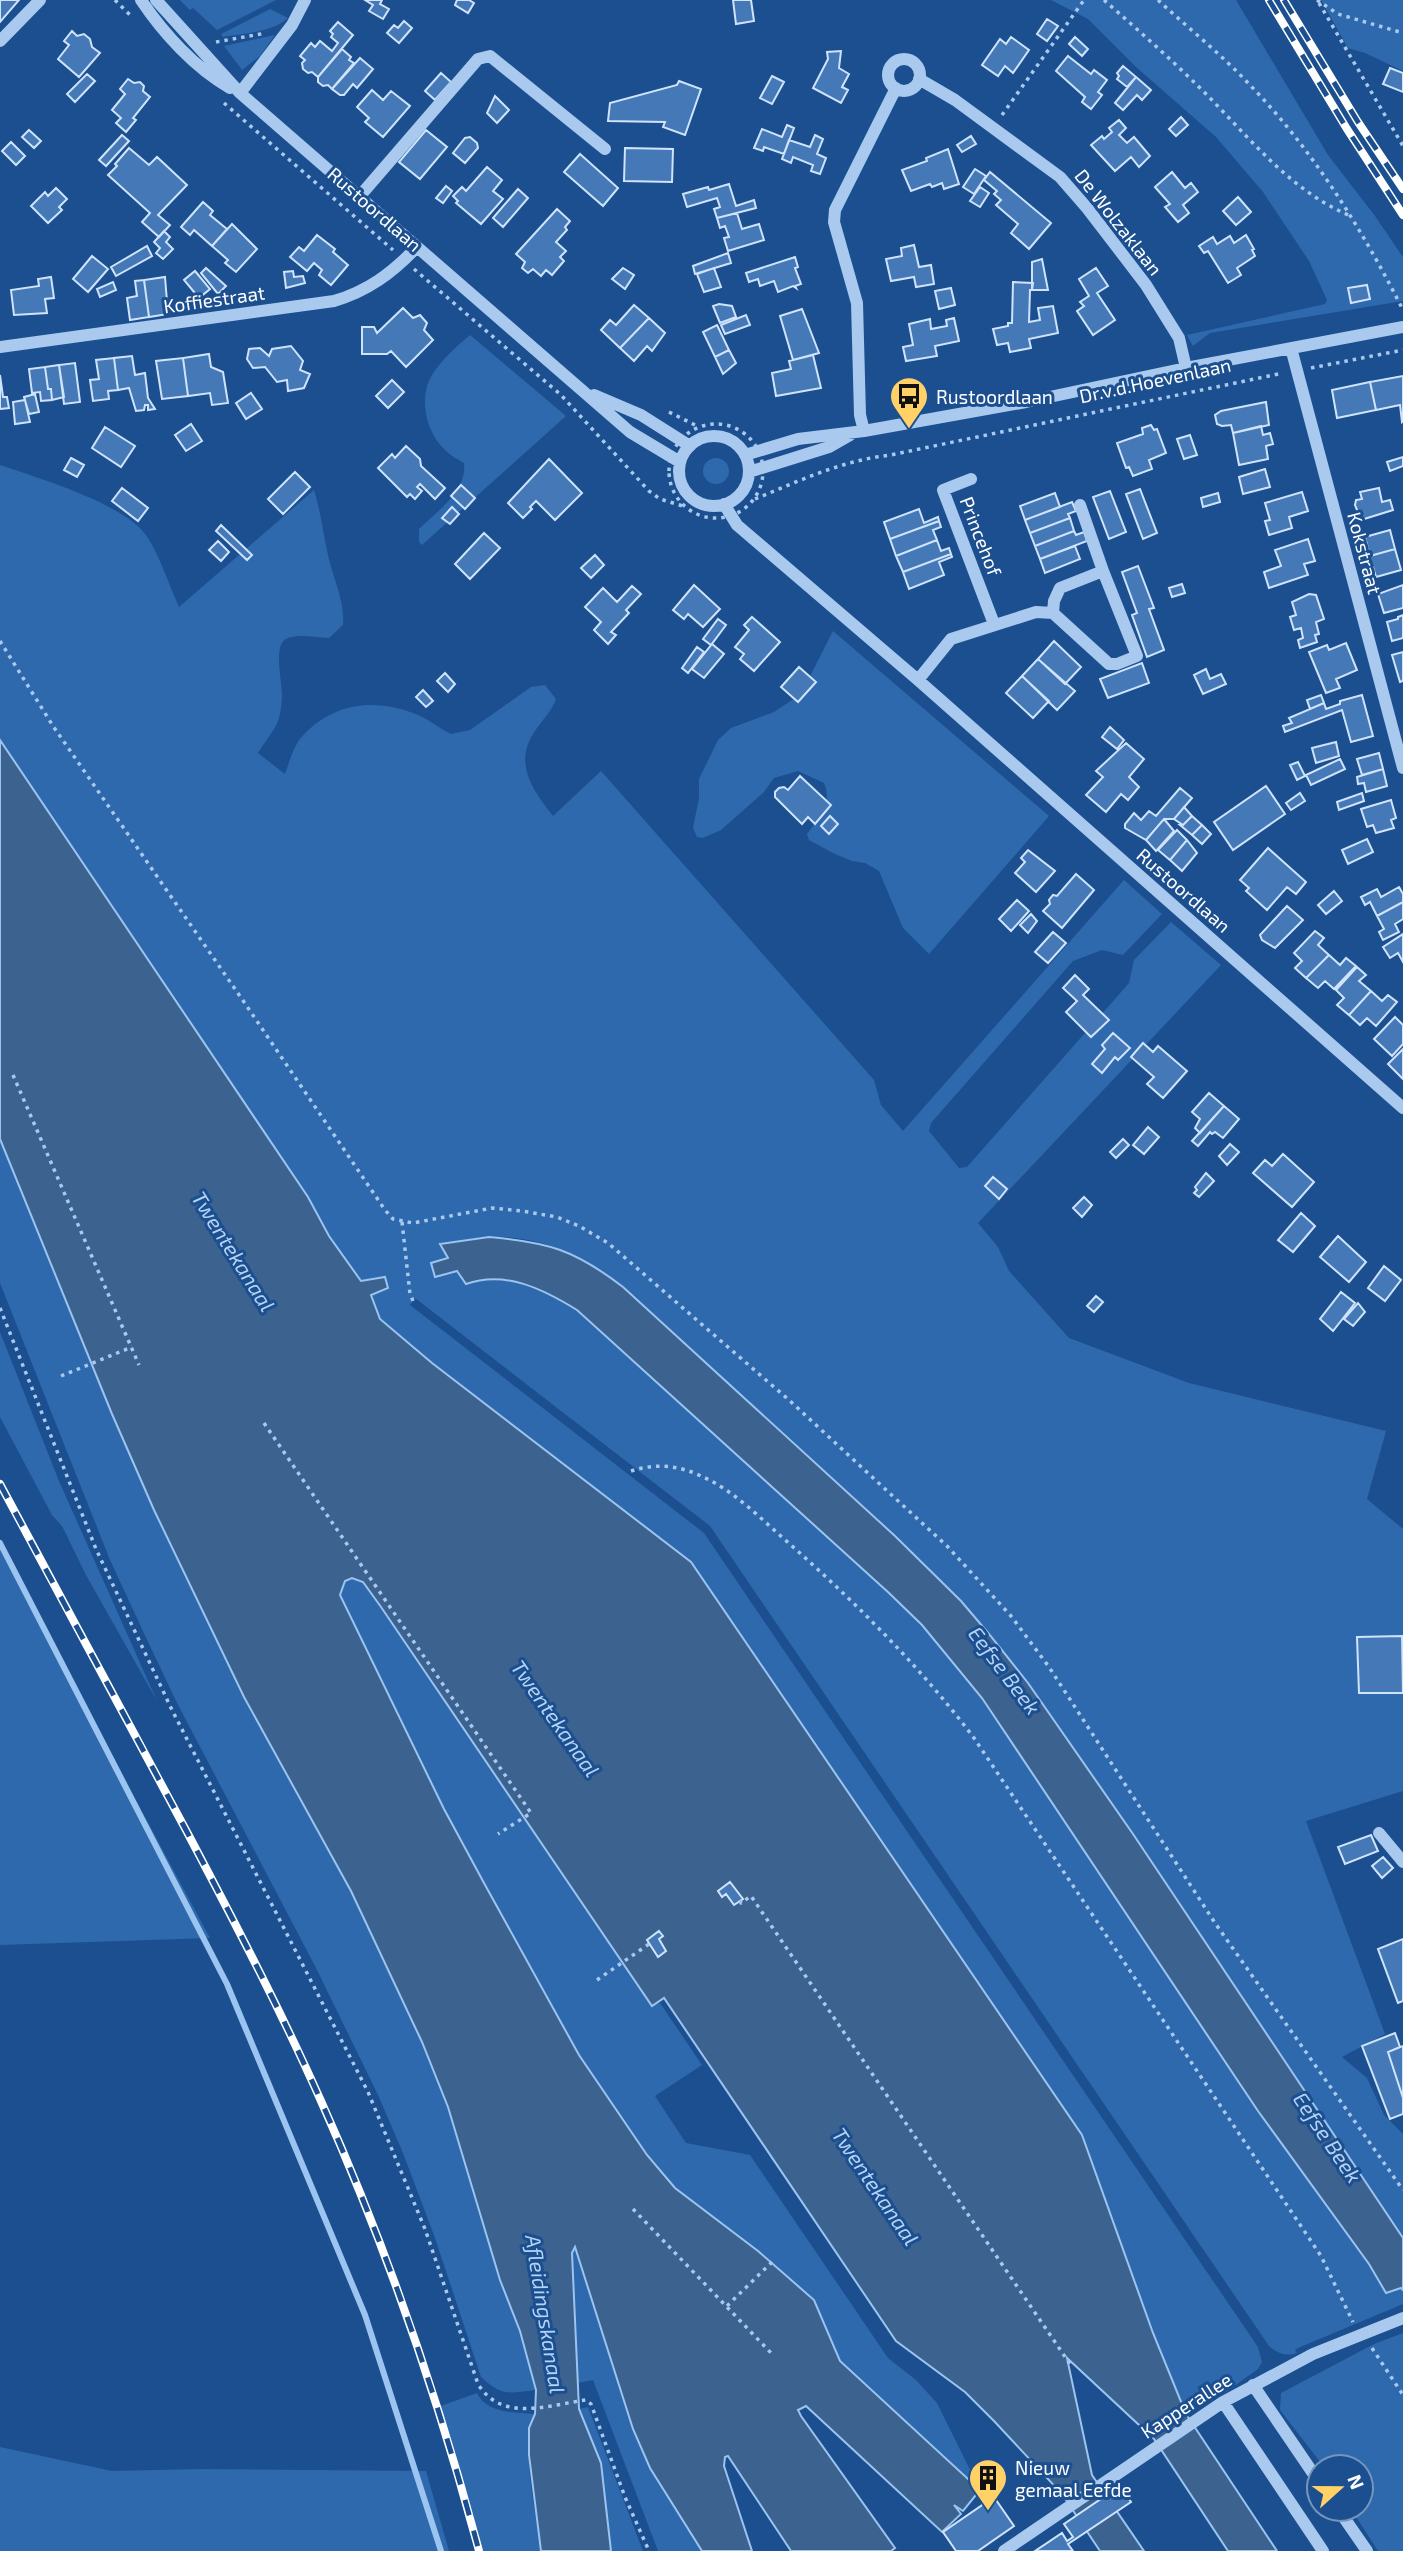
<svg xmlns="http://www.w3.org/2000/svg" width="1403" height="2551" font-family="'Exo 2',sans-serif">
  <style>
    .green { fill: #2e69ad }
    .water { fill: #3c6290; stroke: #9cc4f0; stroke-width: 2 }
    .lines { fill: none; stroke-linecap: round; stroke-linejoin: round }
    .stream { stroke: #9cc4f0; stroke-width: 6 }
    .building { fill: #4478b7; stroke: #cfe3fa; stroke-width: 2 }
    .path { stroke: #a9c9ee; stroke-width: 3.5; stroke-dasharray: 3.5 5; stroke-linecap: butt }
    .minor { stroke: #a9c9ee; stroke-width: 12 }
    .rail-casing { stroke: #fff; stroke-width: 8 }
    .rail { stroke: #1b4f8f; stroke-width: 5; stroke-dasharray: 16; stroke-linecap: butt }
    .labels { text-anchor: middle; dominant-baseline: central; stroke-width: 6; stroke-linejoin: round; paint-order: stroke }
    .street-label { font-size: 19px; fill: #fff; stroke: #1b4f8f }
    .poi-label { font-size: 19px; fill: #fff; stroke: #1b4f8f; text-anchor: start }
    .water-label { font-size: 21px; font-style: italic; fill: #b5d3f5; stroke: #1b4f8f }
  </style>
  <rect width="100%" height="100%" fill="#1b4f8f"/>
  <path class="green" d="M 180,0 L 276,0 L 217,30 L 193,8 L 190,10 Z
    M 1051,0 L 1236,0 L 1328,155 L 1375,216 L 1403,257 L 1403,301 L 1210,333 L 1193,346 L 1187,335 L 1325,304 L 1327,300 L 1309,261 L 1263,192 L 1216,137 L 1136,67 L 1088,19 Z
    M 1321,0 L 1403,0 L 1403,71 L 1365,53 L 1348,48 Z
    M 270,9 L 288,18 C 273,32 242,34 223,37 L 221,34 Z
    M 275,35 L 260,56 L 242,70 L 224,46 Z
    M 470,335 L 566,416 L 422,545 L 419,542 L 419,529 C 437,511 467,492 464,463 C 458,459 451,456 446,451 C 426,433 418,398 432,375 C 442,359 456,347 470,335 Z
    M703 471a13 13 0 1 1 26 0a13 13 0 1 1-26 0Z
    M 0,465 C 38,478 127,504 148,538 C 161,559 169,585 179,607 L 314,490 C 321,512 323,533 328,555 C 333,579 345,600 343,625 L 329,638 C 317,638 297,633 286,639 C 273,646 282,681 282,695 C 281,727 273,729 258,753 L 285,774 C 289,763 293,748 300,739 C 331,702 376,697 418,715 C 430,720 440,729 451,734 L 470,730 L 531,687 L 545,685 L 556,699 C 552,711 542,720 535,731 C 513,763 532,789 553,816 L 601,771 L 874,1080 L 881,1105 L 903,1131 L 1124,880 L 1162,914 L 1123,955 L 1102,950 L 1073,961 L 931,1123 L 929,1131 L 959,1168 L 967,1167 L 1129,983 L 1134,960 L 1171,922 L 1221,965 L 978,1223 L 998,1247 L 1009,1271 L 1069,1338 L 1189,1383 L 1386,1431 L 1367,1499 L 1403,1529 L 1403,1791 L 1306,1821 L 1385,2034 L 1342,2057 L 1367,2078 L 1384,2115 L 1403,2134 L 1403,2238 L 1133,1834 L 1028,1683 L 989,1634 L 961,1601 L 895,1536 L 623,1287 C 584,1256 540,1235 489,1237 C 473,1237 457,1242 441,1244 L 448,1258 L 431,1263 L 435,1277 L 457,1271 L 466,1284 C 505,1270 543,1289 577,1310 L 850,1557 L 922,1625 L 954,1661 L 982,1698 L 1258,2111 L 1369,2264 L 1387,2293 L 1401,2288 L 1403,2290 L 1403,2304 L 1298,2348 L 1295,2350 L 1297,2353 C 1285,2357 1277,2353 1269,2346 L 710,1526 L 415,1298 L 410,1305 L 704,1533 L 1258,2347 L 1262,2362 L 1258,2369 L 1223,2394 L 1207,2396 L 1186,2414 L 1153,2333 L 1082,2135 L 691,1562 L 432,1363 L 380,1319 L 371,1294 L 329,1236 L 308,1197 L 0,740 Z
    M 833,631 L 1049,816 L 929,954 L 903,928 L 879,871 L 865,863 L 852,861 L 835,854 L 809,840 L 807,834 C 819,817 833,804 824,783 L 798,771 L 774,778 L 764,792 L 721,830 L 703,838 L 697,837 L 693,828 L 699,798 L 699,779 L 718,740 L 731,728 L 774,712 L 801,694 Z
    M 0,1139 L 112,1414 L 154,1510 L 244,1697 L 351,1891 L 422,2042 L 448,2107 L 500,2280 L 520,2331 L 536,2390 C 508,2393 503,2397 481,2377 L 435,2238 L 403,2153 L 378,2095 L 316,1968 L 176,1701 L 142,1629 L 110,1560 L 0,1283 Z
    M 0,1332 L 59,1481 L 157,1701 L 86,1575 L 62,1526 L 52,1515 L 0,1417 Z
    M 0,1547 L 210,1938 L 0,1945 Z
    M 352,1578 L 363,1582 L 652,2006 L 660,2003 L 702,2065 L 655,2096 L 686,2143 L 750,2155 L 888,2358 L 916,2380 L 937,2403 L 980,2490 L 840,2361 L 814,2300 L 758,2251 L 675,2188 L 647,2155 L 579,2055 L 484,1883 L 444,1809 L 340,1595 L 345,1581 Z
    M 575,2246 L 633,2429 L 650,2468 L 702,2551 L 658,2551 L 593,2380 L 577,2383 L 572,2253 Z
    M 1403,2333 L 1403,2551 L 1378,2551 L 1351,2509 L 1361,2509 L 1361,2467 L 1324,2467 L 1280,2410 L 1281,2393 L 1374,2344 Z
    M 477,2393 C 487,2414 515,2412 535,2414 C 520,2449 536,2513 541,2551 L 482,2551 L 458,2462 L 438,2407 Z
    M 588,2407 L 643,2551 L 611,2551 L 601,2463 L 579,2409 Z
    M 0,2447 L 112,2471 L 199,2469 L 426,2471 L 449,2551 L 0,2551 Z"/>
  <path class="water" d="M 0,740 L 308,1197 L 329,1236 L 361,1281 L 385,1277 L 388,1288 L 371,1295 L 380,1319 L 432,1363 L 691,1562 L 1082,2135 L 1153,2333 L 1186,2414 L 1277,2551 L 1228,2551 L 1154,2439 L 1067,2358 L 1092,2475 L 1144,2551 L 1100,2551 L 1062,2494 L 994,2421 L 965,2392 L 896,2341 L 664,1998 L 652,2006 L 381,1607 L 363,1582 L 352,1578 L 345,1581 L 340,1595 L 444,1809 L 484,1883 L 579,2055 L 647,2155 L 675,2188 L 758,2251 L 814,2300 L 840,2361 L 980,2490 L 963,2511 L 954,2505 L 961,2514 L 942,2532 L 806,2406 L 798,2410 L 801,2416 L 895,2548 L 891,2551 L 791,2551 L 728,2456 L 725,2457 L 724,2466 L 752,2551 L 702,2551 L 650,2468 L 633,2429 L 575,2247 L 572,2253 L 579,2409 L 601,2463 L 611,2551 L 541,2551 L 529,2455 L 529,2428 L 535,2414 L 536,2390 L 520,2331 L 500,2280 L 448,2107 L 422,2042 L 351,1891 L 244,1697 L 154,1510 L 112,1414 L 0,1139 Z
    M 489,1237 C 548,1242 575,1250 623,1287 L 895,1536 L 961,1601 L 989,1634 L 1028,1683 L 1133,1834 L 1403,2238 L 1403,2290 L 1401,2288 L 1386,2293 L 1369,2264 L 1258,2111 L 982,1698 L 922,1625 L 889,1593 L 577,1310 C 543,1289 505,1270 466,1284 L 457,1271 L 435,1277 L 431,1263 L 448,1258 L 440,1244 Z"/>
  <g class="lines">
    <path class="stream" d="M 0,1543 L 227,1984 L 365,2315 L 441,2551"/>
  </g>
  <path class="building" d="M 0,0 L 19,0 L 0,22 Z
    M 365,0 L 382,0 L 380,4 L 389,9 L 383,19 L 369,11 L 373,5 Z
    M 457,0 L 469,0 L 474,3 L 468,13 L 455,5 Z
    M 733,0 L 751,0 L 754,21 L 736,24 Z
    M 1047,19 L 1058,26 L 1047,41 L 1037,34 Z
    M 404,21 L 412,28 L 399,43 L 387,33 L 394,25 L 398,28 Z
    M 338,22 L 353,35 L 318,77 L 312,72 L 308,73 L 303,69 L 302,63 L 305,60 L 300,56 L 311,43 L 315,47 L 320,41 L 332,51 L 338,43 L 331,37 L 333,34 L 330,31 Z
    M 72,31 L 77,36 L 84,34 L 90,39 L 92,47 L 100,53 L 79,77 L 58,59 L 69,45 L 64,41 Z
    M 1011,37 L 1029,50 L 1013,73 L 1005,66 L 998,76 L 982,65 L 1000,39 L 1006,44 Z
    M 1075,37 L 1088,49 L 1082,56 L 1069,44 Z
    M 342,49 L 351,57 L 349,60 L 354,63 L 332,89 L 328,85 L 323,86 L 318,82 L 318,77 Z
    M 841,51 L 839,68 L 849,74 L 842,87 L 848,90 L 841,103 L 813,88 L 828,59 L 827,52 Z
    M 1068,56 L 1091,74 L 1094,70 L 1107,80 L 1098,92 L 1102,95 L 1091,109 L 1082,102 L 1085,97 L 1056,71 Z
    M 360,58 L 373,69 L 357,88 L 353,84 L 344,95 L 340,95 L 332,89 Z
    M 1123,66 L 1136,77 L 1127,87 L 1117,79 L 1119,76 L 1117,73 Z
    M 1390,68 L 1403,73 L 1403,92 L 1383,84 Z
    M 441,73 L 451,82 L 435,100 L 425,91 Z
    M 87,74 L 95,81 L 75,102 L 67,94 Z
    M 772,76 L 784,82 L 772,104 L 760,98 Z
    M 1136,77 L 1151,90 L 1142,100 L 1137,95 L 1123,110 L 1115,103 Z
    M 128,79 L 134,83 L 140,82 L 144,86 L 143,91 L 150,97 L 133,118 L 136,120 L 126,132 L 116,123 L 121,118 L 112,110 L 125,94 L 120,89 Z
    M 679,81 L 701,89 L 685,135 L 663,127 L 665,122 L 608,121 L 610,103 L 677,85 Z
    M 372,90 L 383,100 L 391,91 L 410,106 L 383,137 L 365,122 L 369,118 L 357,107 Z
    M 495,96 L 509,110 L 497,123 L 487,113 Z
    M 1181,117 L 1188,125 L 1176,136 L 1169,129 Z
    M 1119,120 L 1126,128 L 1119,135 L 1127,143 L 1134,137 L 1150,156 L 1139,167 L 1131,157 L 1115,171 L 1091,145 L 1102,136 L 1104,139 L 1112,132 L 1109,128 Z
    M 787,125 L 794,128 L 784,154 L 764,147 L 763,151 L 754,148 L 762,129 L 782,137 Z
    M 29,130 L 41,141 L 34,148 L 22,137 Z
    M 426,130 L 447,147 L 420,179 L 399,162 Z
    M 122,135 L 129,141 L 106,166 L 99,160 Z
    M 815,135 L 823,139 L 817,154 L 826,158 L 820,174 L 811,171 L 813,165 L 793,157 L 791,163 L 782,159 L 789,140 L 810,147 Z
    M 971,136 L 976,144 L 962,152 L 957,145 Z
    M 470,137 L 477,143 L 478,148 L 465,163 L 453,153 L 465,138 Z
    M 11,142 L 25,156 L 16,165 L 2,151 Z
    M 129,148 L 149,165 L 157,157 L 187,185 L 158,215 L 170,225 L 159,237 L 142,222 L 150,213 L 108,175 L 117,166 L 115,164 Z
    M 625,148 L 673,149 L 672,182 L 624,181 Z
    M 948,149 L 959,184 L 944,189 L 942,183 L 932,187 L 930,184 L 911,191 L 902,170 L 927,161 L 926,158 Z
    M 580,154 L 618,188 L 603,206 L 564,172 Z
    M 487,167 L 502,180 L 493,191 L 503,199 L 481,224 L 456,203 L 458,201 L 453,196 L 462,187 L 466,191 Z
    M 975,169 L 986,176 L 974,194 L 963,187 Z
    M 990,172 L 1051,223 L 1029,249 L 1011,233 L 1018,224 L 996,205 L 1001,200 L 994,194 L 997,191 L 984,180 Z
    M 1172,172 L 1185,188 L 1191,183 L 1198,192 L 1183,205 L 1189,213 L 1178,222 L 1165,207 L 1170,204 L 1155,187 Z
    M 729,184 L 736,206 L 754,200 L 756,208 L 717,218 L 714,209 L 720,207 L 717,198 L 687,207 L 683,194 L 708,187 L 709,190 Z
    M 446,186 L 452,191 L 443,203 L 436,198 Z
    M 980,187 L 989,193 L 980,207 L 970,201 Z
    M 56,188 L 67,199 L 59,207 L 62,210 L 48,223 L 31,206 L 45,192 L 48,196 Z
    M 518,189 L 528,198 L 503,227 L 493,218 Z
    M 1238,197 L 1251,212 L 1236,225 L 1223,211 Z
    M 203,202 L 213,211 L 210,215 L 227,229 L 212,246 L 194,230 L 190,235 L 181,227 Z
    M 557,209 L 570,221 L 565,227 L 567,230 L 556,242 L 566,251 L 560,257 L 564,261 L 552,275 L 546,270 L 541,276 L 533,269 L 528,273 L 522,268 L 525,262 L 516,254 Z
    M 737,213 L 742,229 L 759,224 L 764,240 L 728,251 L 724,238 L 729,237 L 725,226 L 720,228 L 717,218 Z
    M 232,224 L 257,249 L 236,272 L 225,263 L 228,260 L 212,246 Z
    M 164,231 L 170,237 L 166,242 L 173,249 L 163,259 L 156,253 L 160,248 L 154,242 Z
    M 317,235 L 335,249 L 333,252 L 348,265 L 331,285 L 319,275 L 322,270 L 314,263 L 307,271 L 290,257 L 299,247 L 304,251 Z
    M 1246,235 L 1254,249 L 1252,250 L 1255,256 L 1237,268 L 1241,275 L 1228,283 L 1208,251 L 1204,253 L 1199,246 L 1213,237 L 1217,244 L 1230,236 L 1234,243 Z
    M 914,245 L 919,267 L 931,265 L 934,284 L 916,287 L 914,277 L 891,281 L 886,259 L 902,256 L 901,248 Z
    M 147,246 L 152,256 L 116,276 L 111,267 Z
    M 728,253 L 731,263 L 695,274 L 693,266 Z
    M 92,256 L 108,269 L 88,292 L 73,279 Z
    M 795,257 L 798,267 L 795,268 L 801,284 L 795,286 L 796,288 L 793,286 L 778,292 L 774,281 L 760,286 L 758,279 L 749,282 L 746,273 Z
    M 1042,259 L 1048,290 L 1032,290 L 1032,262 Z
    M 206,268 L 226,286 L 218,294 L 201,273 Z
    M 623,268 L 634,275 L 625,289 L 612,279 Z
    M 714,268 L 721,287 L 704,292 L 697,274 Z
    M 1096,268 L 1108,286 L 1097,293 L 1115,320 L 1093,335 L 1077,311 L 1084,306 L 1080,302 L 1089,296 L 1079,279 Z
    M 195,271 L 210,289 L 199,298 L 184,280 Z
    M 293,271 L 294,277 L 303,276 L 305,283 L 286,288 L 284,272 Z
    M 51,277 L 54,298 L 45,299 L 47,313 L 14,315 L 11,290 L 39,286 L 38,279 Z
    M 165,277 L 168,314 L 149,317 L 144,280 Z
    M 144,280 L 149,317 L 130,320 L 127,298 L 137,296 L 135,281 Z
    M 113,282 L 116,290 L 100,297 L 97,289 Z
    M 1013,282 L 1033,283 L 1032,290 L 1030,290 L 1029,322 L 1040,320 L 1038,308 L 1053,306 L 1058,333 L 1029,339 L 1031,348 L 1010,352 L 1008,343 L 997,345 L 993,329 L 1008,326 L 1008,323 L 1012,323 Z
    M 1367,285 L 1370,299 L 1351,303 L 1348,288 Z
    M 951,288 L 955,305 L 939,309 L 935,291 Z
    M 719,304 L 732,306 L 736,317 L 720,323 L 713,306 Z
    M 634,305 L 649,318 L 620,348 L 601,330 L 610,320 L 616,325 Z
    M 403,308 L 413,318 L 420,315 L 427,323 L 424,330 L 433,340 L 406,367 L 391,351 L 387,354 L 362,354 L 362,327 L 374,327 L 377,333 Z
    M 802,309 L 819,353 L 793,360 L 780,316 Z
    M 746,315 L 750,325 L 725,334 L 721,325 Z
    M 649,318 L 665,333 L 652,351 L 647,346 L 634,361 L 620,348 Z
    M 954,318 L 959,341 L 935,346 L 937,356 L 906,361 L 903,347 L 913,345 L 909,324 L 930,319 L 931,329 L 947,326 L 946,320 Z
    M 717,325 L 729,350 L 715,357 L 703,332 Z
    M 291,346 L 303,361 L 300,370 L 310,374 L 304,388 L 288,391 L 287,380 L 277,382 L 265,367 L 253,368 L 247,359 L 249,349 L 260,348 L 269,356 L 272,349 Z
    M 729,350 L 736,363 L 723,374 L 715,357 Z
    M 209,354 L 211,367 L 223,372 L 228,403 L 212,405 L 210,393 L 188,396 L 183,358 Z
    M 813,355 L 821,388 L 776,396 L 772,373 L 791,369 L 789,361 Z
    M 132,356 L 135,375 L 145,373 L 148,398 L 155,409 L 148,410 L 148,405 L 145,405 L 144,410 L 136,411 L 129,388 L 118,390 L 114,358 Z
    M 114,358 L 118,390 L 108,391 L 109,399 L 93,401 L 90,380 L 99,379 L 96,360 Z
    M 183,358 L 188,396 L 162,399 L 156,361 Z
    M 75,363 L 80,402 L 64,404 L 59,365 Z
    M 59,365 L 64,397 L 52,400 L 51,389 L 48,389 L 45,367 Z
    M 45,367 L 48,389 L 51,389 L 52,400 L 41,401 L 40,392 L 32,393 L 29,369 Z
    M 0,375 L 3,397 L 7,397 L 9,408 L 0,409 Z
    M 1403,376 L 1403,421 L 1402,422 L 1400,405 L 1376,410 L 1370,382 Z
    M 392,380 L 404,392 L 388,408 L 376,396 Z
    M 1370,382 L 1376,410 L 1337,418 L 1332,390 Z
    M 251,393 L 262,409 L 246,419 L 236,403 Z
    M 35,394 L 39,412 L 29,414 L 24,397 Z
    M 25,400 L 30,422 L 15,424 L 13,402 Z
    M 1266,402 L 1269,425 L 1233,433 L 1231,425 L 1222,426 L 1217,424 L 1215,415 L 1221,411 Z
    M 191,424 L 202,441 L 186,451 L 175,435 Z
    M 1151,425 L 1154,430 L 1157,429 L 1166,453 L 1149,460 L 1152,469 L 1133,476 L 1129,467 L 1126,468 L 1117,443 L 1143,434 L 1142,428 Z
    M 1261,426 L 1263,435 L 1270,433 L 1273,444 L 1266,446 L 1268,459 L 1239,465 L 1233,433 Z
    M 105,427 L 135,446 L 121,467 L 92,448 Z
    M 1190,435 L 1197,455 L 1184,459 L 1177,439 Z
    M 406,446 L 420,459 L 421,466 L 445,488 L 435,499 L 420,484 L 417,487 L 422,491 L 415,499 L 410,494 L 407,497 L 378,468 L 392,454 L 395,458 Z
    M 1403,457 L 1403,466 L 1390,471 L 1387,462 Z
    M 71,458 L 84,465 L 77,477 L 64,470 Z
    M 549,459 L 582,493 L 555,520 L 536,501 L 530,507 L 532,509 L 523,518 L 508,503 Z
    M 1265,469 L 1270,487 L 1243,494 L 1239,477 Z
    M 295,472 L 310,487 L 283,514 L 268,499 Z
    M 461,485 L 475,498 L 465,509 L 451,496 Z
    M 122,488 L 148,508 L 138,521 L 112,501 Z
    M 1379,488 L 1382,502 L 1390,500 L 1393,510 L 1361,520 L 1355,505 L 1356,500 L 1362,499 L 1360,492 Z
    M 1140,489 L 1157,533 L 1143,539 L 1126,494 Z
    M 1110,491 L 1126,532 L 1109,539 L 1093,497 Z
    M 1302,492 L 1308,511 L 1289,517 L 1292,528 L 1269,535 L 1265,521 L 1270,520 L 1265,503 Z
    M 1055,493 L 1060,507 L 1025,520 L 1020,506 Z
    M 1218,493 L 1220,502 L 1203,507 L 1201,498 Z
    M 1072,502 L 1076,511 L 1068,514 L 1070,518 L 1030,533 L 1025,520 Z
    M 452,507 L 459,514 L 450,524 L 442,518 Z
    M 919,509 L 924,523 L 938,517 L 939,521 L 890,539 L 884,522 Z
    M 1070,518 L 1074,531 L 1035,546 L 1030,533 Z
    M 939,521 L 941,527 L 933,530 L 937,540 L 896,556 L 890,539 Z
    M 221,525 L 252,555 L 247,560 L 216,531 Z
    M 1390,530 L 1395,549 L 1370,556 L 1365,537 Z
    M 1074,531 L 1076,535 L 1084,532 L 1087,541 L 1040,559 L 1035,546 Z
    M 484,533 L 500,548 L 470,579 L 455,564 Z
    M 1308,539 L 1315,561 L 1304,564 L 1308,575 L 1269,588 L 1264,572 L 1281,566 L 1275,550 Z
    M 937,540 L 941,551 L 949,548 L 951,554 L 903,572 L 896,556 Z
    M 218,541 L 229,552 L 221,561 L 209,550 Z
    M 1075,546 L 1080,559 L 1045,573 L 1040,559 Z
    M 1395,549 L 1401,570 L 1376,577 L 1373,567 L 1371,566 L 1370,556 Z
    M 951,554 L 952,557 L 939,562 L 944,575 L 909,589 L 903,572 Z
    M 595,555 L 604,565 L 591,578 L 581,568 Z
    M 1138,566 L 1154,608 L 1149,609 L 1164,650 L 1147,657 L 1132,615 L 1137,613 L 1122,572 Z
    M 1182,584 L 1185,593 L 1172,597 L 1169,588 Z
    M 694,585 L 720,609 L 703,627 L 688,614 L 684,619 L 673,610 Z
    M 1403,585 L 1403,608 L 1384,613 L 1378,594 Z
    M 632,586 L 641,594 L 626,610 L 629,613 L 611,632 L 616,635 L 608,644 L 594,630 L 601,622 L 585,607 L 603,588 L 617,602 Z
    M 1309,594 L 1316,595 L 1324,619 L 1316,622 L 1319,634 L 1315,635 L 1317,642 L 1300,648 L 1298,640 L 1303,638 L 1301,628 L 1294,630 L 1290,617 L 1296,615 L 1292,602 Z
    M 1403,615 L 1403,638 L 1392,641 L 1387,622 L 1398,619 L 1398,617 Z
    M 752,617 L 780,642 L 754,671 L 740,659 L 744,654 L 735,647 L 749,630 L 744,625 Z
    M 718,619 L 726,625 L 711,645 L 703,639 Z
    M 1054,641 L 1081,667 L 1065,684 L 1038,659 Z
    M 1346,643 L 1357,670 L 1336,679 L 1340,688 L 1326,693 L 1309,652 L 1327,645 L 1329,650 Z
    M 712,644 L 724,654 L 704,678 L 692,669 Z
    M 697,647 L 704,652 L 688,673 L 682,668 Z
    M 1403,652 L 1403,681 L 1400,682 L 1392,655 Z
    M 1038,659 L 1075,691 L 1057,710 L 1022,676 Z
    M 1142,663 L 1149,683 L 1108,698 L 1100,679 Z
    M 799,667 L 816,682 L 798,702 L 781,687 Z
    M 1206,669 L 1210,679 L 1221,674 L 1226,684 L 1203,694 L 1194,675 Z
    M 445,673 L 455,684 L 448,692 L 437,681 Z
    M 1022,676 L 1049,701 L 1033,718 L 1006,693 Z
    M 423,690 L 433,701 L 426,707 L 416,697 Z
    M 1321,695 L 1324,703 L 1310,709 L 1307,700 Z
    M 1362,695 L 1373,736 L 1351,742 L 1342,710 L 1285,732 L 1283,726 L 1292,723 L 1289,718 L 1324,703 L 1326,709 L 1340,704 L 1340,701 Z
    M 1110,727 L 1124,740 L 1117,749 L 1102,737 Z
    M 1336,742 L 1339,756 L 1316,763 L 1312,748 Z
    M 1126,743 L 1144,759 L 1129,777 L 1139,787 L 1128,800 L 1121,794 L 1106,812 L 1086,795 L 1103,777 L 1096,771 Z
    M 1379,753 L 1383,769 L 1362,775 L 1357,759 Z
    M 1340,759 L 1345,769 L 1311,785 L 1306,775 Z
    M 1298,762 L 1305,776 L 1297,780 L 1290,765 Z
    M 1383,769 L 1387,786 L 1366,792 L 1364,783 L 1358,784 L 1357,777 Z
    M 800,776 L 831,805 L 815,824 L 808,817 L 802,824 L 775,797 L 775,792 L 779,788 L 784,787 L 788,790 Z
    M 1266,786 L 1285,814 L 1233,850 L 1214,822 Z
    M 1180,788 L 1192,798 L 1174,819 L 1164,819 L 1146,840 L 1125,828 L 1125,824 L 1134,813 L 1141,820 L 1149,811 L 1156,816 Z
    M 1300,793 L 1305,801 L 1291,810 L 1286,803 Z
    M 1362,793 L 1364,801 L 1339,810 L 1337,802 Z
    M 1391,800 L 1396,818 L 1391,820 L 1394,828 L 1376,833 L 1373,825 L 1367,827 L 1361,809 Z
    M 1184,807 L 1192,816 L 1183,825 L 1174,819 Z
    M 830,816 L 838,824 L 829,834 L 821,826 Z
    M 1192,816 L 1202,825 L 1192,835 L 1180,825 L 1183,825 Z
    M 1164,819 L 1174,831 L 1156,851 L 1146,840 Z
    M 1202,825 L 1211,834 L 1202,844 L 1192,835 Z
    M 1177,830 L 1187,840 L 1170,860 L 1158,850 Z
    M 1367,839 L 1373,852 L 1348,864 L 1342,850 Z
    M 1187,840 L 1197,853 L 1182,871 L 1170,860 Z
    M 1268,848 L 1306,882 L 1296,894 L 1287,887 L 1267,910 L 1246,891 L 1249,888 L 1240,880 Z
    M 1028,850 L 1055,871 L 1036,892 L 1015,873 L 1025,862 L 1021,858 Z
    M 1076,874 L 1094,890 L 1062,928 L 1043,911 L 1050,904 L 1049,900 L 1053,895 L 1057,896 Z
    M 1399,887 L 1403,894 L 1403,902 L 1377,916 L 1370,902 L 1365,905 L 1361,897 L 1377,889 L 1381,897 Z
    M 1334,891 L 1342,901 L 1326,914 L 1318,905 Z
    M 1017,900 L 1029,911 L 1011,931 L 999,919 Z
    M 1403,902 L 1403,919 L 1395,924 L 1399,932 L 1383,940 L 1379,932 L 1384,929 L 1377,916 Z
    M 1287,906 L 1303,920 L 1275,948 L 1262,940 L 1260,935 Z
    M 1031,914 L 1037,921 L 1028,933 L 1020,925 Z
    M 1315,931 L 1324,938 L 1318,945 L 1329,955 L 1306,978 L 1295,968 L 1302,961 L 1294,953 Z
    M 1053,932 L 1066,943 L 1048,963 L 1035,952 Z
    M 1403,934 L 1403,962 L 1398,953 L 1390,958 L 1383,947 Z
    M 1329,955 L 1340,965 L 1346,958 L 1356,966 L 1334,989 L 1325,981 L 1318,988 L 1306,978 Z
    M 1357,967 L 1366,975 L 1359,981 L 1371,991 L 1349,1015 L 1337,1005 L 1344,998 L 1336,990 Z
    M 1075,975 L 1089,989 L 1083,995 L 1109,1020 L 1091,1037 L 1066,1012 L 1077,1001 L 1063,988 Z
    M 1371,991 L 1382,1001 L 1388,995 L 1397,1002 L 1376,1026 L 1367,1018 L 1360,1025 L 1349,1015 Z
    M 1395,1017 L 1403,1025 L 1403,1044 L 1392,1056 L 1374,1039 Z
    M 1113,1033 L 1130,1048 L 1118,1060 L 1115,1057 L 1102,1073 L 1092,1064 L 1105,1049 L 1102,1045 Z
    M 1143,1043 L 1153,1052 L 1158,1046 L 1187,1071 L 1163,1098 L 1147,1084 L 1154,1077 L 1131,1057 Z
    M 1403,1049 L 1403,1079 L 1388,1064 Z
    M 1209,1093 L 1224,1106 L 1200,1133 L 1195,1128 L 1200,1119 L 1192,1112 Z
    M 1224,1106 L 1239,1119 L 1223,1138 L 1215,1132 L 1212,1134 L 1210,1132 L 1198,1146 L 1192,1141 Z
    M 1148,1127 L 1159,1137 L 1144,1154 L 1133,1145 Z
    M 1123,1139 L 1129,1145 L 1116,1158 L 1110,1152 Z
    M 1230,1144 L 1239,1152 L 1227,1165 L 1219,1156 Z
    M 1283,1154 L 1314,1182 L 1292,1207 L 1253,1173 L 1265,1160 L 1272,1166 Z
    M 1206,1173 L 1214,1181 L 1199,1197 L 1194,1193 L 1197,1190 L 1195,1187 Z
    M 993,1177 L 1007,1189 L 999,1199 L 985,1186 Z
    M 1084,1197 L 1092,1205 L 1082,1217 L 1073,1208 Z
    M 1301,1213 L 1315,1226 L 1293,1252 L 1278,1240 Z
    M 1338,1236 L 1366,1262 L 1349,1282 L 1320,1257 Z
    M 1384,1266 L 1401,1280 L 1385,1301 L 1368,1288 Z
    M 1341,1292 L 1355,1303 L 1333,1331 L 1320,1319 Z
    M 1096,1296 L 1103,1302 L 1094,1312 L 1087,1306 Z
    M 1358,1303 L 1365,1312 L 1353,1326 L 1344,1319 Z
    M 1402,1636 L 1403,1693 L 1359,1693 L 1357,1637 Z
    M 1371,1835 L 1378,1851 L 1345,1864 L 1338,1847 Z
    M 1383,1857 L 1393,1868 L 1382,1878 L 1372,1866 Z
    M 730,1882 L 743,1899 L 734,1905 L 726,1894 L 722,1897 L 718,1891 Z
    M 659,1931 L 663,1936 L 659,1939 L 666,1951 L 658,1957 L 647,1940 Z
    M 1403,1939 L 1403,2001 L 1398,2003 L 1378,1949 Z
    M 1395,2033 L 1400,2047 L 1388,2052 L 1403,2098 L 1403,2114 L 1390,2119 L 1362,2046 Z
    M 1403,2046 L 1403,2098 L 1388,2052 Z
    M 1120,2486 L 1131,2502 L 1068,2544 L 1073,2551 L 1035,2551 L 1062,2533 L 1067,2541 L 1073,2537 L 1064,2524 Z
    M 994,2497 L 1014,2526 L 978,2551 L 956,2551 L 943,2532 Z"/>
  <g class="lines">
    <path class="path" d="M 115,0 L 132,17
      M 1104,0 C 1138,30 1172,60 1204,92 C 1249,137 1291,192 1351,216
      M 1158,0 C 1188,28 1221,54 1249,84 C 1313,150 1362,229 1403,310
      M 1317,0 L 1338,14 L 1403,33
      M 1319,3 L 1403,146
      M 216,42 L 266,33
      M 224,103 L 393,250
      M 1002,115 L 1084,0
      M 414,269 L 561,395 L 649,491 L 660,499 L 686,507
      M 1311,368 L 1403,350
      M 669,412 L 699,427
      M669 471a47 47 0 1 1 94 0a47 47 0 1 1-94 0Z
      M 755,499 C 799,481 843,460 891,455 L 1283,373
      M 0,641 L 53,726 L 244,1002 L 385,1210 L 393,1219 L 413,1223 L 492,1208 L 522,1211 L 557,1217 L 579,1226 L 608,1243 L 789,1400 L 884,1488 L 947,1546 L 1011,1616 L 1049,1667 L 1215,1923 L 1403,2190
      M 13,1075 L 139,1365
      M 402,1222 L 410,1294 L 414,1303
      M 0,1308 L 96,1549 L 172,1710 L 368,2092 L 425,2229 L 478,2384 C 502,2423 548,2405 586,2400 L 591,2404 L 625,2497 L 649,2551
      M 61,1376 L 132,1347
      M 264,1423 L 531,1813 L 498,1834
      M 631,1471 C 656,1463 679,1465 703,1477 C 734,1491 758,1516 783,1538 C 852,1599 919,1665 974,1738 L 1321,2256 L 1353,2322
      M 740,1900 L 741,1903 L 751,1896 L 1072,2367
      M 597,1980 L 652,1942
      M 633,2209 L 772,2354
      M 727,2306 L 773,2261
      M 1372,2348 L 1403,2395"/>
    <path class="minor" d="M 141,0 C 163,33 195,68 230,88
      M 156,0 L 240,93 L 630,432 L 680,462
      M 0,41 L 40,0
      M888 75a16 16 0 1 1 32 0a16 16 0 1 1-32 0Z
      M 919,79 L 955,100 L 1060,177 L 1087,208 L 1146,285 L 1179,338 L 1186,368
      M 240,93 L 292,25 L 305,0
      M 359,197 L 478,59 L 490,56 L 605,149
      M 0,347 L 334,301 C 368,291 392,273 416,248
      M 1291,348 L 1403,768
      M 594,395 L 641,415 L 690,446
      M 864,431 L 860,415 L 857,303 L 834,222 L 835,210 L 896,88
      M679 471a35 35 0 1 1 70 0a35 35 0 1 1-70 0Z
      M 745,455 L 798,439 L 864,431 L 1026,402 L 1186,368 L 1403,327
      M 749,472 L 829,447 L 850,435
      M 971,479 L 943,490 L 994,624
      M 724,504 L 737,525 L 918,680 L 1403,1108
      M 1053,613 L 1109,664 L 1117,664 L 1137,656 L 1103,571
      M 918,680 L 951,639 L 1036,612 L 1053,613 L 1054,601 L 1060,588 L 1103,571 L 1080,505
      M 1379,1833 L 1403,1862
      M 1253,2385 L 1319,2482
      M 1223,2402 L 1323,2551
      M 1338,2509 L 1367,2551
      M 1004,2551 L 1223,2402 L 1313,2354 L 1403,2318"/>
    <defs>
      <path id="rail" d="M 1269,0 L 1347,129 L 1403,215
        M 1284,0 L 1358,122 L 1403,189
        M 0,1484 C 62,1600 125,1716 187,1832 C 234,1921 280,2009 321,2101 C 386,2246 438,2397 479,2551"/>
    </defs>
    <use href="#rail" class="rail-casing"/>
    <use href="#rail" class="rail"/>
  </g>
  <defs>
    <symbol id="bus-pin" viewBox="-11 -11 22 30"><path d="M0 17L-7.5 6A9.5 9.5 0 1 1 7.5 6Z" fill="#ffd166" stroke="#1b4f8f"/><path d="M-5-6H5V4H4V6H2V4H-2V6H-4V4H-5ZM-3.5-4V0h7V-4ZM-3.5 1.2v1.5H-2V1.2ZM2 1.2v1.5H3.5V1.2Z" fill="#111"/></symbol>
    <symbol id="building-pin" viewBox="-11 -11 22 30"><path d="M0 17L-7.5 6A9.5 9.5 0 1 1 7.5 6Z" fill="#ffd166" stroke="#1b4f8f"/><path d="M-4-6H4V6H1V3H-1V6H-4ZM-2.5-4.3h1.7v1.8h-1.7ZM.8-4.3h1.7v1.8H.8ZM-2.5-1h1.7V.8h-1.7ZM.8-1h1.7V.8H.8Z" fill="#111"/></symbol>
  </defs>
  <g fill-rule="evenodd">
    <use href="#bus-pin" x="887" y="374" width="44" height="60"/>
    <use href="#building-pin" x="966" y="2456" width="44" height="60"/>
  </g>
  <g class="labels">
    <g class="street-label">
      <text transform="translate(375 209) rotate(41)">Rustoordlaan</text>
      <text transform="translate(1119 222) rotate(52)">De Wolzaklaan</text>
      <text transform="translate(214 299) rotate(-8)">Koffiestraat</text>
      <text transform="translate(1155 380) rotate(-12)">Dr.v.d.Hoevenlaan</text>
      <text transform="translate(981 536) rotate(69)">Princehof</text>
      <text transform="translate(1365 553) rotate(75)">Kokstraat</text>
      <text transform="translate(1184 890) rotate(41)">Rustoordlaan</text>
      <text transform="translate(1186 2405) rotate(-33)">Kapperallee</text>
    </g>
    <g class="poi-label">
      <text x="936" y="396">Rustoordlaan</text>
      <text x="1015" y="2467">Nieuw<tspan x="1015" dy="22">gemaal Eefde</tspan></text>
    </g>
    <g class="water-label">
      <text transform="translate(234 1251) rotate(58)">Twentekanaal</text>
      <text transform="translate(1005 1670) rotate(53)">Eefse Beek</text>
      <text transform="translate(556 1718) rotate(55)">Twentekanaal</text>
      <text transform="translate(1328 2137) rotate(56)">Eefse Beek</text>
      <text transform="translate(876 2186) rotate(56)">Twentekanaal</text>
      <text transform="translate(546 2314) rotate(81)">Afleidingskanaal</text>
    </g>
  </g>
  <g transform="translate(1340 2488) rotate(69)"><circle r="33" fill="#1b4f8f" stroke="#7695bc" stroke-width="2"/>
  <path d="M0-5L12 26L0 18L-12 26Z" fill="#ffd166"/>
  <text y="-10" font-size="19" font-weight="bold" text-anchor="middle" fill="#ffffff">N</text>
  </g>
</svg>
